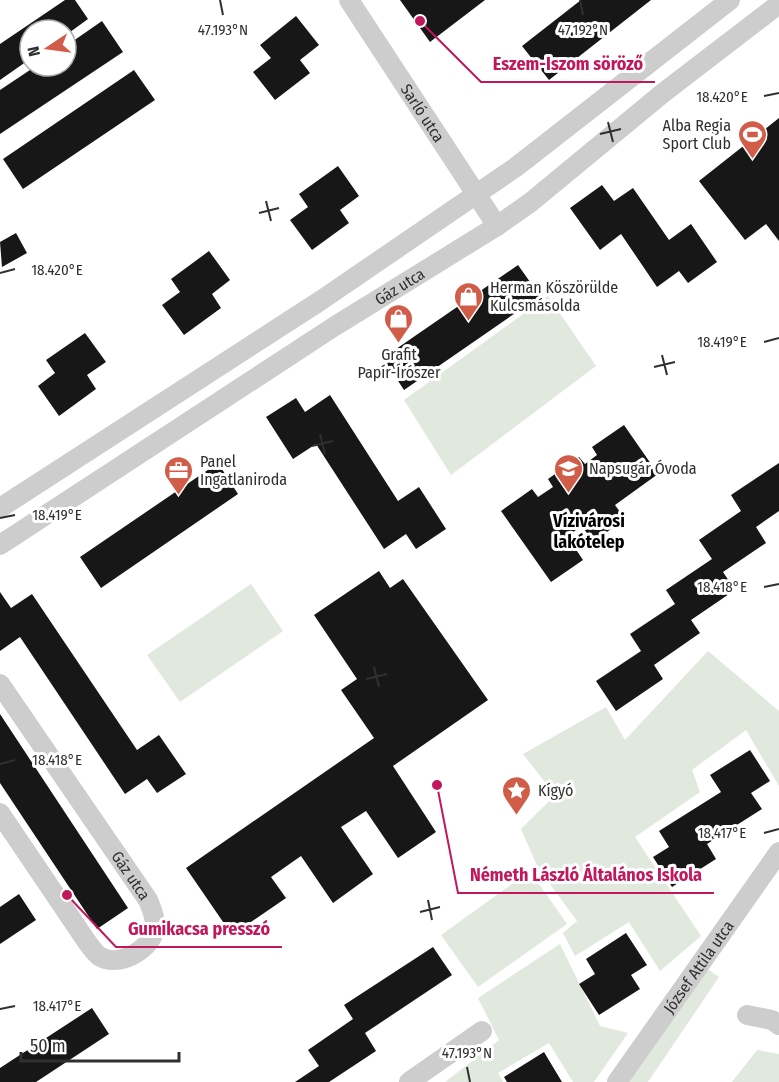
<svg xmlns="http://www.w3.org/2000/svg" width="779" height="1082" font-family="'Fira Sans Condensed',sans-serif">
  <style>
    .green { fill: #e1e8dd }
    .building { fill: #171717 }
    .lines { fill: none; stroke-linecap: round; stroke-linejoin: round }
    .street { stroke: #cdcdcd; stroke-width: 20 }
    .ticks { fill: none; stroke: #303030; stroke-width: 2 }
    .labels { text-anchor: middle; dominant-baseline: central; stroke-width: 6; stroke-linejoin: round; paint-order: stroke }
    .street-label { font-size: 16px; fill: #303030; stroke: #fff }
    .poi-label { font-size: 16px; fill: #303030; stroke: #fff; text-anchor: start }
    .neighbourhood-label { font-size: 18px; font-weight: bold; fill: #000; stroke: #fff }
    .ticks-label { font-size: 15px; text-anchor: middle; fill: #303030; stroke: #fff; stroke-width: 6; stroke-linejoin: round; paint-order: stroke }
    .leader { fill: none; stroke: #c2185b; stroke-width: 2 }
    .callout-dot { fill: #c2185b; stroke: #fff; stroke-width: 2 }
    .callout-label { font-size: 18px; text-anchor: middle; font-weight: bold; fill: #c2185b; stroke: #fff; stroke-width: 6; stroke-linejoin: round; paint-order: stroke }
  </style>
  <rect width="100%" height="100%" fill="#fff"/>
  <path class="green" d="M 548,296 L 596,366 L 451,475 L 404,400 Z
    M 251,584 L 283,631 L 180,702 L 147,655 Z
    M 708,651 L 779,711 L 779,786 L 746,730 L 692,770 L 700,792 L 635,837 L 701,936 L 660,971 L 629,922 L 575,956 L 563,933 L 577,921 L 538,868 L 521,829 L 555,795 L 523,754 L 606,707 L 625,740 Z
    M 530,871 L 567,924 L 478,987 L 441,935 Z
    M 560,944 L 600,1026 L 628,1033 L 594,1082 L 573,1082 L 549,1043 L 498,1073 L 503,1082 L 445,1082 L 499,1040 L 478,998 Z
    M 703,966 L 719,977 L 648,1082 L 624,1082 Z
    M 757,1050 L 779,1054 L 779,1082 L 732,1082 Z"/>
  <path class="building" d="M 65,0 L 75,0 L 88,19 L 66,35 L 66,30 L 30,30 L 30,59 L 0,80 L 0,44 Z
    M 400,0 L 485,0 L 430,42 Z
    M 581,0 L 651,0 L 549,80 L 522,46 Z
    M 296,16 L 319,45 L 300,60 L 310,73 L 275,100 L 253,72 L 271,58 L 260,45 Z
    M 102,21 L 123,52 L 0,134 L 0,90 L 36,66 L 66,66 L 66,46 Z
    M 134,70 L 155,100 L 23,189 L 3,159 Z
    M 779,118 L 779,241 L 766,224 L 745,240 L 699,181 Z
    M 338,166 L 359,196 L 340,210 L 349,223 L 312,250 L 290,220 L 308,207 L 299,194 Z
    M 602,185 L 614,201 L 633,188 L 669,240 L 691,224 L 717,262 L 688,283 L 679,271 L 657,287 L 621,234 L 600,250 L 570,208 Z
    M 16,233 L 27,253 L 2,267 L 0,242 Z
    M 209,251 L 230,280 L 212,294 L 221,308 L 184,335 L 162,305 L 180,292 L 171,279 Z
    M 518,265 L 540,296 L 404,390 L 383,358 Z
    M 85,333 L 106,362 L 87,375 L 96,389 L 59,416 L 38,386 L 55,373 L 46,360 Z
    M 330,395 L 398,501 L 419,487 L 446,529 L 416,549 L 406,534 L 384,549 L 316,444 L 293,459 L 266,417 L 296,398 L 305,412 Z
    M 624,425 L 658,474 L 615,505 L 625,519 L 593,542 L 582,526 L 567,536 L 583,560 L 551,582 L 501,511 L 532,489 L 538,497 L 553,487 L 548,479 L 579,457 L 585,464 L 597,455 L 592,447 Z
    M 218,463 L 238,494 L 101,588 L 80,557 Z
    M 779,463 L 779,511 L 756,527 L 766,543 L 723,572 L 735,590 L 691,620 L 700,633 L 654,665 L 663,679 L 616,711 L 596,681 L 641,651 L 630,634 L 675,604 L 666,590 L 712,559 L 699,540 L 741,511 L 731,495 Z
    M 379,571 L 390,588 L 403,579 L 488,700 L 393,766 L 436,832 L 398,858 L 366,811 L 341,827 L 373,874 L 333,903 L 301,856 L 271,877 L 286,898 L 232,935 L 186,868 L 374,738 L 341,690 L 357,679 L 314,615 Z
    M 0,592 L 11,608 L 32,594 L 137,750 L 159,735 L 186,774 L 157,793 L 147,779 L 125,794 L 20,637 L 0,651 Z
    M 0,714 L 128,908 L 97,929 L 0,783 Z
    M 750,750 L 770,781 L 751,793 L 762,809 L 707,844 L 716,859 L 672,887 L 653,857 L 669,847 L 659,831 L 721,792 L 710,775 Z
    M 19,894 L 36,920 L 0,944 L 0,907 Z
    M 626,933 L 647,965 L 631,975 L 640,989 L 599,1015 L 579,984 L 595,974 L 586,959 Z
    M 433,947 L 452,975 L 365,1033 L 376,1051 L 329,1082 L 295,1082 L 319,1066 L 308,1050 L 353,1019 L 344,1005 Z
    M 92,1008 L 109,1034 L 36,1082 L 0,1082 L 0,1068 Z
    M 544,1052 L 562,1082 L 507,1082 L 504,1077 Z"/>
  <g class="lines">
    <g class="street">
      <path id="s1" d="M 349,0 L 497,226"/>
      <path d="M 0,508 L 320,301 L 516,167 L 730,0"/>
      <path id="s2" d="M 0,545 L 335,326 L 497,226 L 531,202 L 663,93 L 779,4"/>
      <path id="s3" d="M 0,684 L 148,900 C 152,910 157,921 154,932 C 148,951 118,968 99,956 C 95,953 90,946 87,942 L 0,813"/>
      <path d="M 747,1015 L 772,1020 L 779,1025"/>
      <path d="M 409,1082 L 482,1031"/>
      <path id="s4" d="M 617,1082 L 779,852"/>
    </g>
  </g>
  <path class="ticks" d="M 220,0 L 223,15M 580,0 L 583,15M 764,96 L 779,93M 608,122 L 613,142M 600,134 L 621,129M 266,201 L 271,221M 259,213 L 279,208M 0,273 L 15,269M 764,342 L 779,338M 662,355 L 667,375M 654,367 L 675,362M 320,434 L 325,454M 312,446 L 333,441M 0,518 L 15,515M 764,587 L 779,584M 374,667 L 379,687M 366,679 L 387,674M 0,764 L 15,760M 764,833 L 779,829M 428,900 L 432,920M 420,912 L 440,907M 0,1009 L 15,1006M 467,1067 L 470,1082"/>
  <defs>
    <symbol id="stadium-pin" viewBox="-11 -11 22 30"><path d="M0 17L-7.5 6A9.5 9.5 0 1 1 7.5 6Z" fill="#d15c48" stroke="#fff"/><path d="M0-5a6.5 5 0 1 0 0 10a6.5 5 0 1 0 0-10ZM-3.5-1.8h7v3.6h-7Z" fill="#fff"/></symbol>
    <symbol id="shop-pin" viewBox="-11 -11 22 30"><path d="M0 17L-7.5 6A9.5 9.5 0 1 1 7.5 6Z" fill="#d15c48" stroke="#fff"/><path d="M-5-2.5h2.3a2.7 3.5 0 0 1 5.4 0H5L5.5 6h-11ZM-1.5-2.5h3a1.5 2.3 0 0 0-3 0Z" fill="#fff"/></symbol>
    <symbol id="school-pin" viewBox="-11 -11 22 30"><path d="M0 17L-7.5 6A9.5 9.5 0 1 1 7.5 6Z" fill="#d15c48" stroke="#fff"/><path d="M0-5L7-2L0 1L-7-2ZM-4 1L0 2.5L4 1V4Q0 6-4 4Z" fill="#fff"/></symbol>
    <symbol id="office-pin" viewBox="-11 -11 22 30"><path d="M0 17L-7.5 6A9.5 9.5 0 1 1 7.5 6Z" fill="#d15c48" stroke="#fff"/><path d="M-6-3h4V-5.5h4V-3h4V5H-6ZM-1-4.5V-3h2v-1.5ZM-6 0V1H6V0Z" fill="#fff"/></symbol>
    <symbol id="sight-pin" viewBox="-11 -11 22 30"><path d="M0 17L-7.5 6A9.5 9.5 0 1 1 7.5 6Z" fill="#d15c48" stroke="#fff"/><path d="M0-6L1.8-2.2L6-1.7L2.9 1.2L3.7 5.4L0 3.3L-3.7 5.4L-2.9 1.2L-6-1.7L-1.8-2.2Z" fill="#fff"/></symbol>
  </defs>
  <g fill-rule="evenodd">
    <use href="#stadium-pin" x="736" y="118" width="33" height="45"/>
    <use href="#shop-pin" x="452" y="280" width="33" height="45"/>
    <use href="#shop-pin" x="382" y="302" width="33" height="45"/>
    <use href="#school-pin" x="552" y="452" width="33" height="45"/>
    <use href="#office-pin" x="162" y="454" width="33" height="45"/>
    <use href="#sight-pin" x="500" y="774" width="33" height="45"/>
  </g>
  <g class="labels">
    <g class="street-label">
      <text stroke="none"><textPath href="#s1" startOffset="135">Sarló utca</textPath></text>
      <text stroke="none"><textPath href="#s2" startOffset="476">Gáz utca</textPath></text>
      <text stroke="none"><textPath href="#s3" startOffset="232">Gáz utca</textPath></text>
      <text stroke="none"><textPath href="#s4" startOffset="141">József Attila utca</textPath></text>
    </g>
    <g class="poi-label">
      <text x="731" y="125" text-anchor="end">Alba Regia<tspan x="731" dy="18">Sport Club</tspan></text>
      <text x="490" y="287">Herman Köszörülde<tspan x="490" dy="18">Kulcsmásolda</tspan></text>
      <text x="399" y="354" text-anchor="middle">Grafit<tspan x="399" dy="18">Papír-Írószer</tspan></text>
      <text x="200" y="461">Panel<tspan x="200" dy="18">Ingatlaniroda</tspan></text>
      <text x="589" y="468">Napsugár Óvoda</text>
      <text x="538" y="790">Kígyó</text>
    </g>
    <g class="neighbourhood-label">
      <text x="589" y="521">Vízivárosi<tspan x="589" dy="21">lakótelep</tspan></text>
    </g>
  </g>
  <g class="ticks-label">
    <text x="223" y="35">47.193°N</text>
    <text x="583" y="35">47.192°N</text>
    <text x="722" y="102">18.420°E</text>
    <text x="57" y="275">18.420°E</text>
    <text x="722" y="347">18.419°E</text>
    <text x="57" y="520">18.419°E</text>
    <text x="722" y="592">18.418°E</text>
    <text x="57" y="765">18.418°E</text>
    <text x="722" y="838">18.417°E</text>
    <text x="57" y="1011">18.417°E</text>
    <text x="467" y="1058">47.193°N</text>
  </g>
  <path class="leader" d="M420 21L481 82H655M437 785L458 893H714M67 895L116 947H282"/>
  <g class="callout-dot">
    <circle cx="420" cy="21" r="6"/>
    <circle cx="437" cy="785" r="6"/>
    <circle cx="67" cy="895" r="6"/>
  </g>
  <g class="callout-label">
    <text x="568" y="70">Eszem-Iszom söröző</text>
    <text x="586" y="881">Németh László Általános Iskola</text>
    <text x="199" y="935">Gumikacsa presszó</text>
  </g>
  <g transform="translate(48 48) rotate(257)"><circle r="28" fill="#ffffff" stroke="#acacac" stroke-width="1.5"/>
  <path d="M0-4.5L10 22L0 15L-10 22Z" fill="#d15c48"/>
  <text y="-9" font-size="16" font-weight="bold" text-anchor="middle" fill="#303030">N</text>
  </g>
  <path d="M21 1052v9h158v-9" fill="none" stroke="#303030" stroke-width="3"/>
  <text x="30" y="1052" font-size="18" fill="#303030" stroke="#ffffff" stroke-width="4.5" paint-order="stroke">50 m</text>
</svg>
